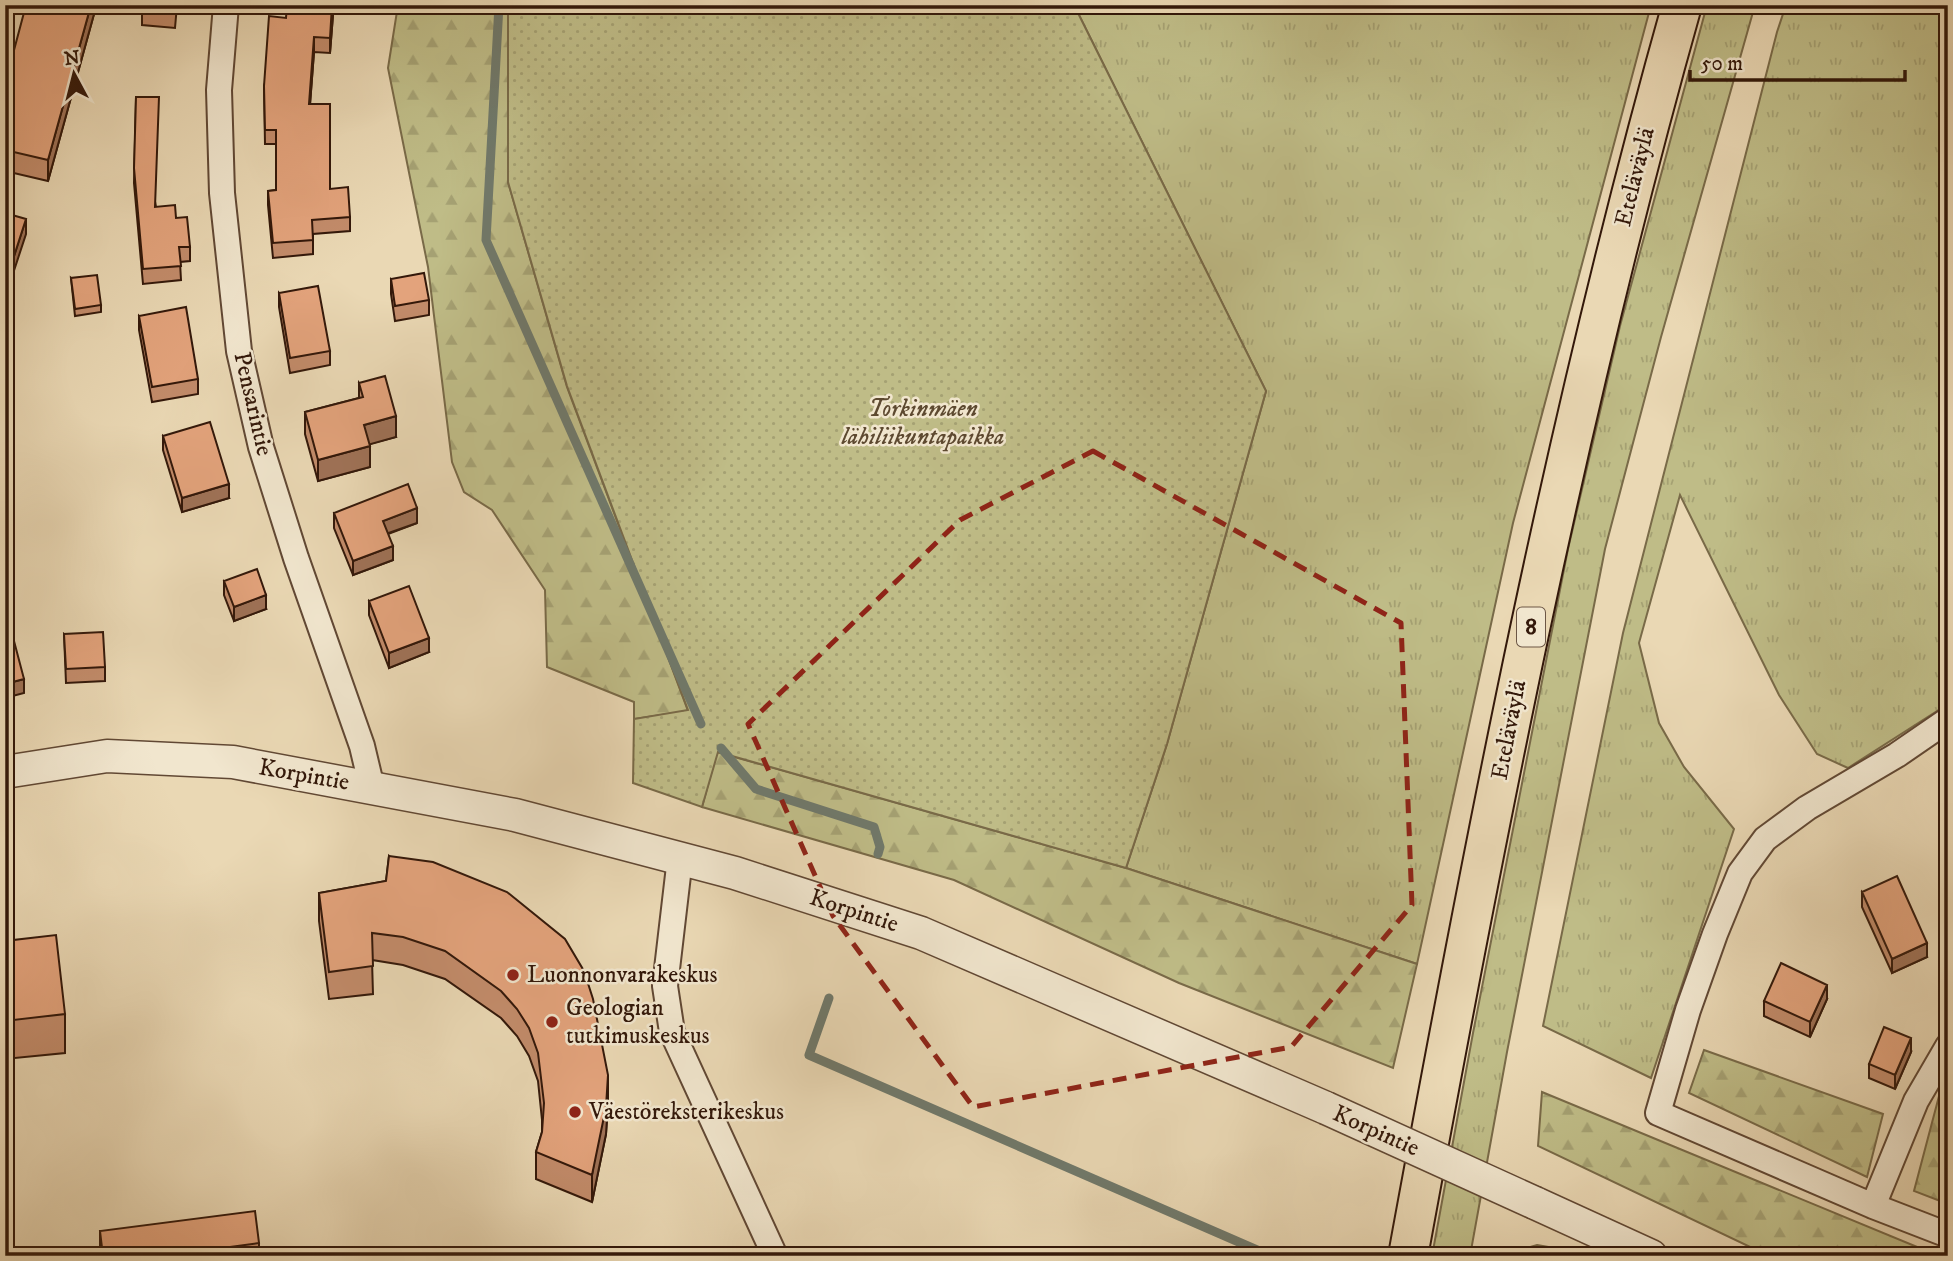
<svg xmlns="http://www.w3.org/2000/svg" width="1953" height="1261" font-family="'IM FELL DW Pica',serif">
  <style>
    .grass { fill: url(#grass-tufts); stroke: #796a48; stroke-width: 2 }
    .forest { fill: url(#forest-firs); stroke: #796a48; stroke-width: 2 }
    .park { fill: url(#park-dots); stroke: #796a48; stroke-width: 2 }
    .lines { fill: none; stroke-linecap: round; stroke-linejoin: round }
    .stream { stroke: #70796b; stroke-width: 9 }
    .minor-casing { stroke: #614834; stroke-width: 28 }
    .tertiary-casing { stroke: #614834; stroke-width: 35 }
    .trunk-casing { stroke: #33180a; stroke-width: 42 }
    .minor { stroke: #f1e6ce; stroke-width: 24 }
    .tertiary { stroke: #f1e6ce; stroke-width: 32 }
    .trunk { stroke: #ead8b4; stroke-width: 38 }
    .tertiary-bridge-casing { stroke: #614834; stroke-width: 35; stroke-linecap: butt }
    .tertiary-bridge { stroke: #f1e6ce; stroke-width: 32 }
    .wall { fill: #c38c6b; stroke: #33180a; stroke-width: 2 }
    .shaded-wall { fill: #9f7257; stroke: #33180a; stroke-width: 2 }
    .building { fill: #e3a37c; stroke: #33180a; stroke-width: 2 }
    .marked { fill: none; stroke: #8f2418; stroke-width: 5; stroke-dasharray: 14 9; stroke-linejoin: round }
    .poi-dot { fill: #8f2418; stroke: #f1e6ce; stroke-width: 2.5 }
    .labels { text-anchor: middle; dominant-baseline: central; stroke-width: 5; stroke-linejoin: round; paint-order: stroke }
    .shield { fill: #f1e6ce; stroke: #6c5645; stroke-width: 2 }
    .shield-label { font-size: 23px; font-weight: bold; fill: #33180a }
    .street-label { font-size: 24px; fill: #33180a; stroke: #f1e6ce }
    .park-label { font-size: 24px; font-style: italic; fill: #5d4930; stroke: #f1e6ce }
    .poi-label { font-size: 24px; fill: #33180a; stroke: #f1e6ce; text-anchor: start }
  </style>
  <defs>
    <pattern id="grass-tufts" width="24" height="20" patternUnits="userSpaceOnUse" patternTransform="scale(1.75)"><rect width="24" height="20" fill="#bfbc87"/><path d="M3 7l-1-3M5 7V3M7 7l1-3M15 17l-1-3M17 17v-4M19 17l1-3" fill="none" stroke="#a5a173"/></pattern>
    <pattern id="forest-firs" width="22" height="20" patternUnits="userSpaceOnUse" patternTransform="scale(1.75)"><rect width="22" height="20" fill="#bfbc87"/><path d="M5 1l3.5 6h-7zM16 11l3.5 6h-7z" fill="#a5a173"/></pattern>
    <pattern id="park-dots" width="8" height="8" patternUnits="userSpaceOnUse" patternTransform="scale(1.75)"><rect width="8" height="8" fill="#bfbc87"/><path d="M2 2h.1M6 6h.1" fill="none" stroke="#a5a173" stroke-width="1.8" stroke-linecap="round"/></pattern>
  </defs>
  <rect width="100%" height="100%" fill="#ead8b4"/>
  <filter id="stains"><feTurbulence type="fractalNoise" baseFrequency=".00286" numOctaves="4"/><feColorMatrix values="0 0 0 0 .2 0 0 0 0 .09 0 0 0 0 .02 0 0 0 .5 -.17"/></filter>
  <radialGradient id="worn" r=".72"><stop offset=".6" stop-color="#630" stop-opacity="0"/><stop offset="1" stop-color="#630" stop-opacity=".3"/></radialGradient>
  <path class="grass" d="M 1074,5 L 1651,5 L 1513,523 L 1417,964 L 1126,868 L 1167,744 L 1266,391 Z
    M 1707,5 L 1755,5 L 1661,337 L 1605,549 L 1507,1052 L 1470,1256 L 1432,1256 L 1473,1033 L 1568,549 L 1620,326 Z
    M 1786,5 L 1948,5 L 1948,704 L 1848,768 L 1817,754 L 1779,695 L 1680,495 L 1639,643 L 1659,723 L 1684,767 L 1734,829 L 1651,1078 L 1543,1026 L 1623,633 L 1777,32 Z"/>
  <path class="forest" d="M 398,5 L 508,5 L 508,182 L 567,387 L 688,711 L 634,719 L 634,702 L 547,667 L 545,590 L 492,510 L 464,492 L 452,462 L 428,267 L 388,68 Z
    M 717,752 L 1126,868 L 1417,964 L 1393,1068 L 1179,983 L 954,880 L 702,807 Z
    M 1704,1050 L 1883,1114 L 1867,1177 L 1689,1093 Z
    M 1948,1062 L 1948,1204 L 1914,1191 Z
    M 1542,1092 L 1939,1256 L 1769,1256 L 1538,1146 Z
    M 1537,1245 L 1583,1253 L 1589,1256 L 1513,1256 L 1517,1251 Z"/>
  <path class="park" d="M 508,5 L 1074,5 L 1266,391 L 1167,744 L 1126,868 L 718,752 L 702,807 L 633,783 L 634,719 L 688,710 L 567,386 L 508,182 Z"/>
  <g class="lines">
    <path class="stream" d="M 499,5 L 486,240 L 701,724
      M 721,748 L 756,789 L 874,827 L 880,847 L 878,854
      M 829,998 L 809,1055 L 1271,1256"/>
    <defs>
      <path id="minor" d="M 226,5 L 219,90 L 222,193 L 239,351 L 261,447 L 296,558 L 362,746 L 372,788
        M 1948,720 L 1897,755 L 1807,808 L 1765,839 L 1740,873 L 1715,934 L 1688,1010 L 1658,1113 L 1873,1206 L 1948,1235
        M 680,858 L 665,986 L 672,1032 L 775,1256
        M 1873,1206 L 1916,1101 L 1948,1046"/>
      <path id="tertiary" d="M 5,772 L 107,756 L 233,762 L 515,815 L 735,873 L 921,933 L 1326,1108
        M 1535,1203 L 1651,1256"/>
      <path id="trunk" d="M 1408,1256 C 1485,836 1566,416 1682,5"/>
    </defs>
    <use href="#minor" class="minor-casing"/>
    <use href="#tertiary" class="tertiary-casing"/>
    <use href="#trunk" class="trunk-casing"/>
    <use href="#minor" class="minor"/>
    <use href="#tertiary" class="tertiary"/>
    <use href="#trunk" class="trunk"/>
    <defs>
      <path id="tertiary-bridge" d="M 1326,1108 L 1535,1203"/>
    </defs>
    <use href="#tertiary-bridge" class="tertiary-bridge-casing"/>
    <use href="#tertiary-bridge" class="tertiary-bridge"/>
  </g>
  <path class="wall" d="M 94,5 L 94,14 L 48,181 L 5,171 L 5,84 Z
    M 138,5 L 177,5 L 175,28 L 142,25 L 142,10 L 138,10 Z
    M 333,15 L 330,53 L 314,52 L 310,104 L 330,189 L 350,217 L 350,231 L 313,234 L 313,254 L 273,258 L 268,205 L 268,191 L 276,190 L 276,144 L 265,144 L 264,86 L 286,18 Z
    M 136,97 L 156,207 L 176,218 L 190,247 L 190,261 L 180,262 L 181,280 L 143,284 L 134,183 Z
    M 71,278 L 101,305 L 101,312 L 75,316 Z
    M 391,279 L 429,300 L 429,315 L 395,321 L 391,294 Z
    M 279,293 L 330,351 L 330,365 L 290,373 L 279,307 Z
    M 139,316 L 198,379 L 198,394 L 152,402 L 139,330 Z
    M 359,383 L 396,437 L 369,444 L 370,467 L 318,481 L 305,434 L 305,412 L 359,398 Z
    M 163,436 L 229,498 L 182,512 L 163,450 Z
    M 334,513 L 417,523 L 388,534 L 393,560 L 353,575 L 334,528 Z
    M 224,581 L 266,609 L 234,621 L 224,595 Z
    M 369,601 L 429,652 L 389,668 L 369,615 Z
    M 64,634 L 105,667 L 105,681 L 66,683 Z
    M 389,856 L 608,1103 L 606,1134 L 592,1202 L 536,1179 L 536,1152 L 542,1132 L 542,1120 L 538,1081 L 529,1056 L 517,1036 L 501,1018 L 445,979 L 403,965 L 372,960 L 373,994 L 329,999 L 319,921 L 319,893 L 386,881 Z
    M 1862,892 L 1927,957 L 1892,973 L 1862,907 Z
    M 5,941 L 65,1014 L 65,1053 L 5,1059 Z
    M 1827,999 L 1810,1037 L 1764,1016 L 1764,1001 Z
    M 1911,1052 L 1895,1089 L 1869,1078 L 1869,1064 Z
    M 100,1231 L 259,1243 L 259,1256 L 100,1256 Z"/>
  <path class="shaded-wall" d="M 91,5 L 94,5 L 94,14 L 48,181 L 48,160 Z
    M 333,5 L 333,15 L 330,53 L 330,38 Z
    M 314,37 L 314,52 L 309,118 L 309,104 Z
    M 26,219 L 26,234 L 5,298 L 5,284 Z
    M 396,416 L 396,437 L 364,446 L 364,425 Z
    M 370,446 L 370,467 L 318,481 L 318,460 Z
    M 229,484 L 229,498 L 182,512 L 182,498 Z
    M 417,508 L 417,523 L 383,535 L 383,521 Z
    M 393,546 L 393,560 L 353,575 L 353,561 Z
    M 266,595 L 266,609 L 234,621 L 234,607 Z
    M 429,638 L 429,652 L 389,668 L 389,653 Z
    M 24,679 L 24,693 L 5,698 L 5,684 Z
    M 1927,943 L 1927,957 L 1892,973 L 1892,959 Z
    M 1827,985 L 1827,999 L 1810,1037 L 1810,1022 Z
    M 1911,1038 L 1911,1052 L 1895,1089 L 1895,1075 Z
    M 608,1075 L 608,1103 L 606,1134 L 592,1202 L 592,1175 Z"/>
  <path class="building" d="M 26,5 L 91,5 L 48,160 L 5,150 L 5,84 Z
    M 142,5 L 176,5 L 175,8 Z
    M 287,5 L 332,5 L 330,38 L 314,37 L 309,104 L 330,104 L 330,189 L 348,187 L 350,217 L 312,220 L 313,240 L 273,243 L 268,191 L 276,190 L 276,130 L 265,130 L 264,86 L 269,16 L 286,18 Z
    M 136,97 L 159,97 L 155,207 L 175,205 L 176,218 L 187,217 L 190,247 L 179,247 L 181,266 L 143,269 L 134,168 Z
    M 5,213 L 26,219 L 5,284 Z
    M 424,273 L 429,300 L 395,306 L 391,279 Z
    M 97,275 L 101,305 L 75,309 L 71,278 Z
    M 318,286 L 330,351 L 290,358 L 279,293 Z
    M 186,307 L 198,379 L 152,387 L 139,316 Z
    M 385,376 L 396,416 L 364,425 L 370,446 L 318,460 L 305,412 L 363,397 L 359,383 Z
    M 210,422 L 229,484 L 182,498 L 163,436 Z
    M 408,484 L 417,508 L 383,521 L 393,546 L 353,561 L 334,513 Z
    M 257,569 L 266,595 L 234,607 L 224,581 Z
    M 409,586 L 429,638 L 389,653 L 369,601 Z
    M 103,632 L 105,667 L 66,669 L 64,634 Z
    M 6,636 L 8,643 L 14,641 L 24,679 L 5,684 L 5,637 Z
    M 389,856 L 433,862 L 507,892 L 565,939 L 584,971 L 593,999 L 608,1075 L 606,1107 L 592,1175 L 536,1152 L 542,1132 L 544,1103 L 538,1053 L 529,1028 L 517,1009 L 501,991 L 445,951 L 403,937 L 372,933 L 373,966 L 329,972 L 319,893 L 386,881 Z
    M 1897,876 L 1927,943 L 1892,959 L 1862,892 Z
    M 56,935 L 65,1014 L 5,1021 L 5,941 Z
    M 1781,963 L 1827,985 L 1810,1022 L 1764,1001 Z
    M 1884,1027 L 1911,1038 L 1895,1075 L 1869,1064 Z
    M 255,1211 L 259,1243 L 163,1256 L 103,1256 L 100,1231 Z"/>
  <path class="marked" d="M 1093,451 L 1401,623 L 1412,905 L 1291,1047 L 973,1107 L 833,916 L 748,724 L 960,520 Z"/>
  <g class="poi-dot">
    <circle cx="513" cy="975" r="7"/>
    <circle cx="552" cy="1022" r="7"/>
    <circle cx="575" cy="1112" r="7"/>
  </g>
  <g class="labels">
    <rect class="shield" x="1517" y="607.5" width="28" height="39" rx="5"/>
    <g class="shield-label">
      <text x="1531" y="627">8</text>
    </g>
    <g class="street-label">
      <text transform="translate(1635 177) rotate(-76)">Eteläväylä</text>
      <text transform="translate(253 404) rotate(77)">Pensarintie</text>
      <text transform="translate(1509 730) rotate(-79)">Eteläväylä</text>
      <text transform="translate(304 775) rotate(10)">Korpintie</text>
      <text transform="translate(854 911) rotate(18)">Korpintie</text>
      <text transform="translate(1376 1131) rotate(24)">Korpintie</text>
    </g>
    <g class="park-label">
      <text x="923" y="409">Torkinmäen<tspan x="923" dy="28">lähiliikuntapaikka</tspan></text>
    </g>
    <g class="poi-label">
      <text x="527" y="975">Luonnonvarakeskus</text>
      <text x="566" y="1008">Geologian<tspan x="566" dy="28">tutkimuskeskus</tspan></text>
      <text x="589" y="1112">Väestöreksterikeskus</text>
    </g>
  </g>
  <rect width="1953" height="1261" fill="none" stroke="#ead8b4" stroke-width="28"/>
  <rect x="7" y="7" width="1939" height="1247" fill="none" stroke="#33180a" stroke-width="3.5"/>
  <rect x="14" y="14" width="1925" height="1233" fill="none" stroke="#33180a" stroke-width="2"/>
  <g transform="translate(74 74) rotate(353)" stroke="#f1e6ce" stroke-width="5" paint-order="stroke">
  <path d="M0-5L12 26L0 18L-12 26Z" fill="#33180a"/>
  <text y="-10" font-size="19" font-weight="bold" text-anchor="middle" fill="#33180a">N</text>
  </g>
  <path d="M1690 70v10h215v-10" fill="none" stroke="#33180a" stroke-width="3.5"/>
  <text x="1701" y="70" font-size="21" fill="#33180a" stroke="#f1e6ce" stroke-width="5" paint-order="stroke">50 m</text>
  <rect width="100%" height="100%" filter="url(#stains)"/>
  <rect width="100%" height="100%" fill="url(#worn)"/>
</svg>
